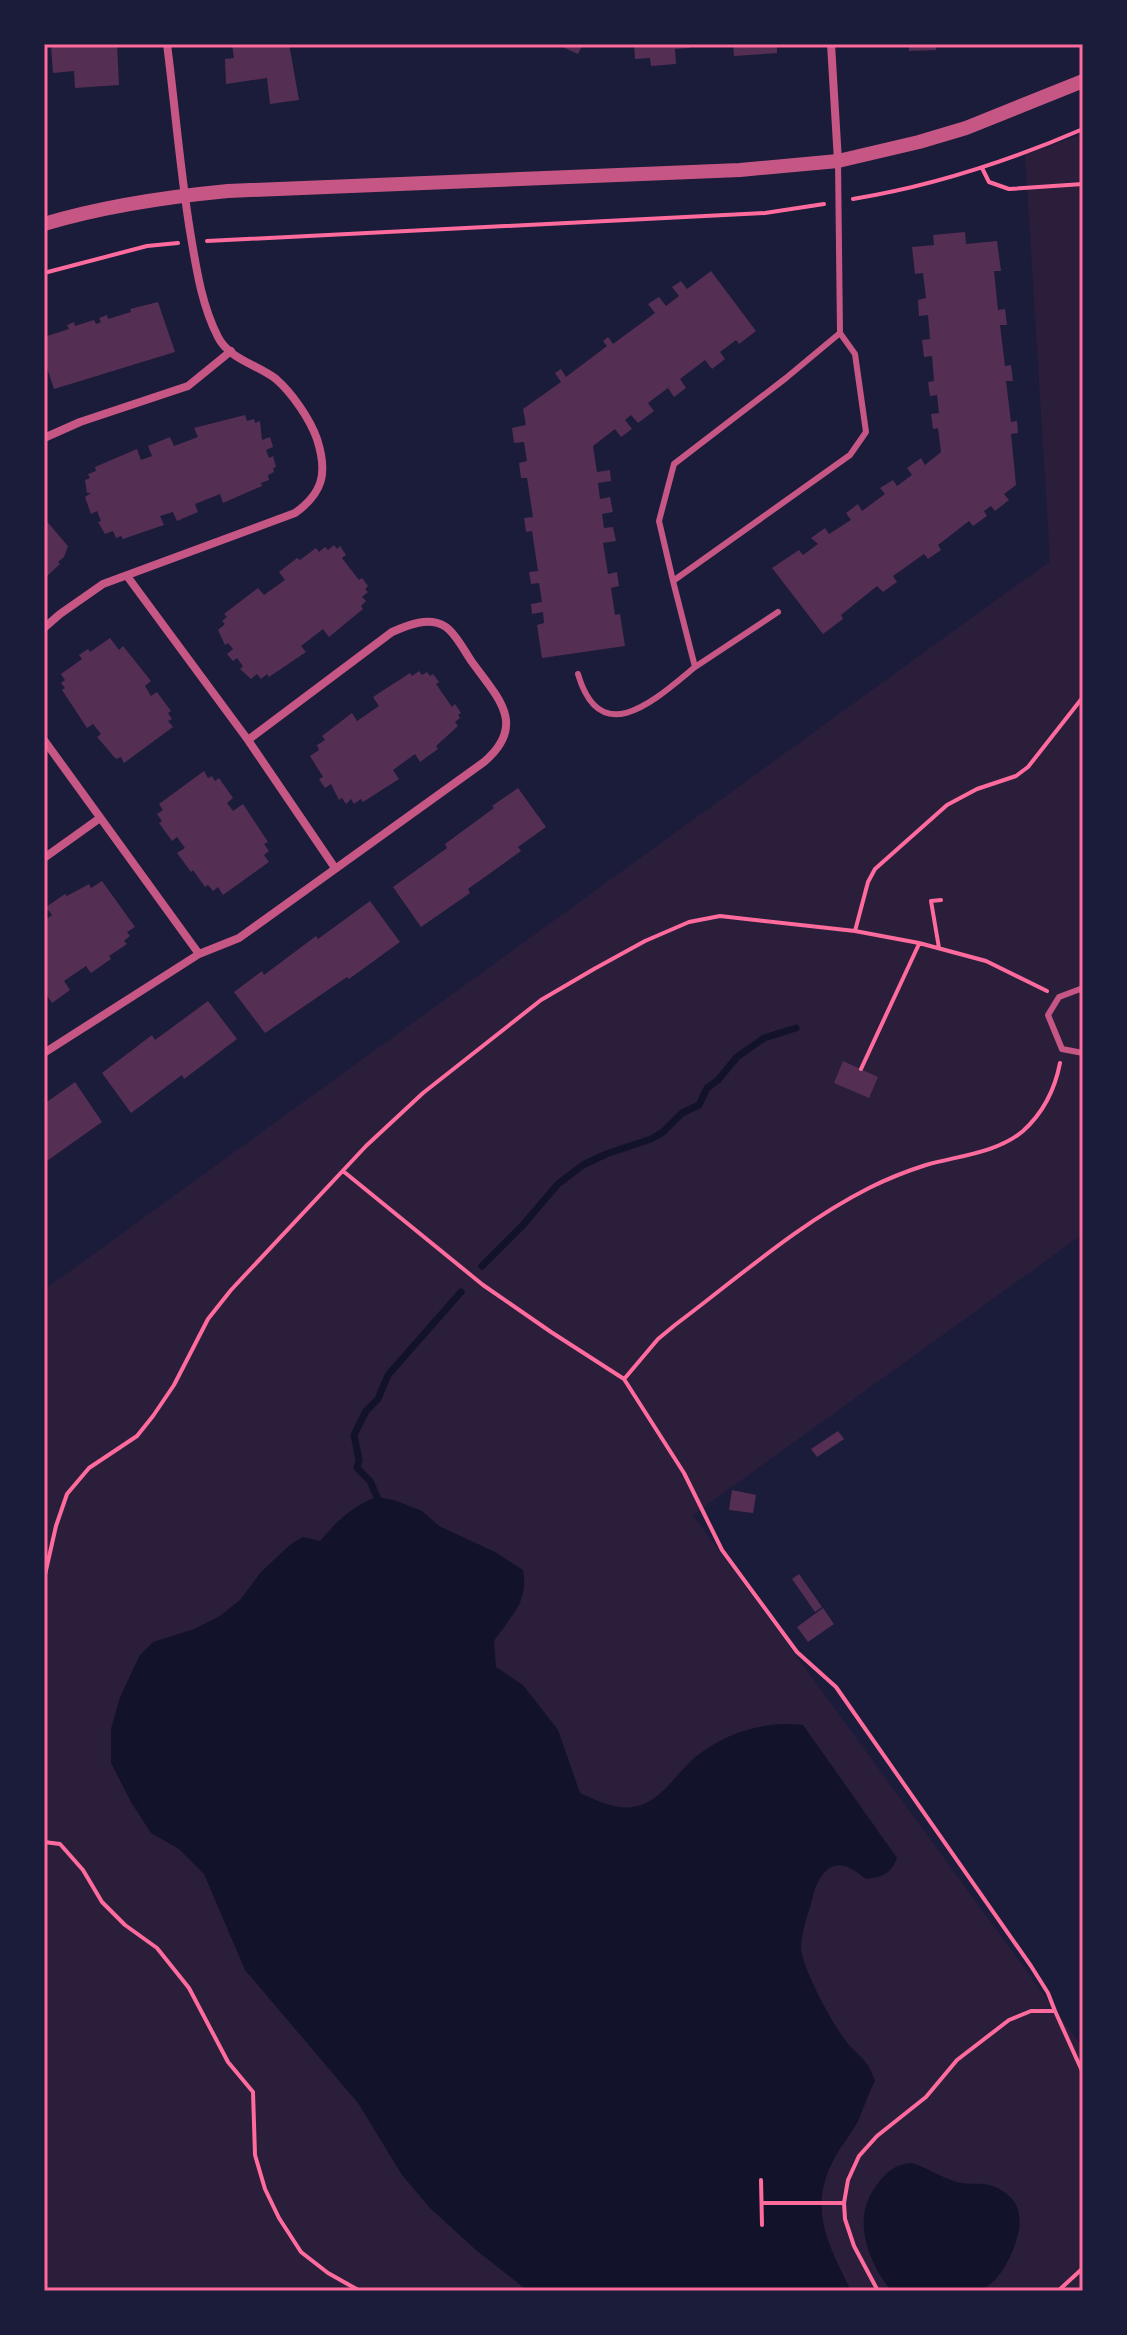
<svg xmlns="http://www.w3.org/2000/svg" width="1127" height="2335" font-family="'PT Serif',serif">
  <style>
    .green { fill: #2a1e3b }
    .water { fill: #12122b }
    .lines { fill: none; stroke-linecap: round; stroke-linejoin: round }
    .stream { stroke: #12122b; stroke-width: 7 }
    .building { fill: #542f53 }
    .path { stroke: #ff6b9d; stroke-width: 4 }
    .service { stroke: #c65784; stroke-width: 6 }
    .minor { stroke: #c65784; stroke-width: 8 }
    .tertiary { stroke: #c65784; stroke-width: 14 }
    .neatline { fill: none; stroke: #ff6b9d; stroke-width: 3 }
  </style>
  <rect width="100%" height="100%" fill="#1b1b3a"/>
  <path class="green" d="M 1083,134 L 1083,1234 L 693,1515 L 1083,2048 L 1083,2291 L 44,2291 L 44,1290 L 1050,561 L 1025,154 Z"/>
  <path class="water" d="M 377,1497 L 394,1500 L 422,1511 L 439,1526 L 495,1552 L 523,1570 C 529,1603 511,1615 494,1641 L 496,1667 L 523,1685 L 558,1730 L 580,1793 C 595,1800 616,1810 633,1807 C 659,1803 673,1778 690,1762 C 719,1735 763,1720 803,1725 L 897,1858 C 891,1874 882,1877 866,1879 C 855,1871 842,1859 828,1869 C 816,1879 814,1893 810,1907 C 806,1920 801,1935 801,1949 C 803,1970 836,2032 851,2047 C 864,2060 869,2063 875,2081 C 868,2094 864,2108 858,2121 C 851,2135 839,2148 832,2163 C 808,2211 830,2247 851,2291 L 528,2291 L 476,2250 L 430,2208 L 402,2175 L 358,2103 L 245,1970 L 204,1874 L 179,1849 L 151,1833 L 131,1802 L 111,1763 L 111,1729 L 120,1697 L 140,1655 L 153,1642 L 194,1629 L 220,1616 L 240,1600 L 261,1572 L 291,1544 L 303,1537 L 320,1541 C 336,1522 353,1505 377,1497 Z
    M 912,2163 C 926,2167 937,2175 951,2180 C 973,2189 985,2176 1008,2195 C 1019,2203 1022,2221 1018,2234 C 1014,2253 998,2287 977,2291 C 953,2295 916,2291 891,2291 C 868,2261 851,2219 876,2186 C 886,2172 895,2164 912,2163 Z"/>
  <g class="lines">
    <path class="stream" d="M 482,1266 L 523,1225 L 558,1184 L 583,1165 L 606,1154 L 651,1139 L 663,1132 L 682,1113 L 699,1105 L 707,1088 L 718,1080 L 737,1057 L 764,1038 L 796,1028
      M 377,1497 L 370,1481 L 357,1468 L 359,1460 L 354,1435 L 366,1411 L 378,1399 L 388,1375 L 461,1292"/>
  </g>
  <path class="building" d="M 117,44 L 119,85 L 75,88 L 74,71 L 53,73 L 51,46 Z
    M 240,44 L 289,44 L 299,100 L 270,104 L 267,78 L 226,84 L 225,59 L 234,58 L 232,45 Z
    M 556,44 L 583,44 L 578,54 Z
    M 634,44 L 690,44 L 690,48 L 675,49 L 676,64 L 651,66 L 650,58 L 635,59 Z
    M 733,44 L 777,44 L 777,53 L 734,56 Z
    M 909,44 L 936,44 L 936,50 L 909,51 Z
    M 965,232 L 966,244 L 997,241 L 1001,271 L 994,271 L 998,310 L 1005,309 L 1007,325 L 1000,325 L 1005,366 L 1011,365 L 1013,381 L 1006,381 L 1011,422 L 1017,421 L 1018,433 L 1011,434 L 1016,485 L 1004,494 L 1009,500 L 995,511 L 991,506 L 984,511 L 987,516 L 973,526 L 969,521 L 938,545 L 941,550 L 928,559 L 924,554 L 893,576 L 897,582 L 883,592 L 877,586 L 841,615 L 843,619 L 823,634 L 772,568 L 799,550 L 803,555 L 818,544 L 811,538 L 825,528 L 829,534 L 851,520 L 846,513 L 858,504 L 862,511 L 885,494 L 880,488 L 893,480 L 897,486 L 912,475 L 907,468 L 921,458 L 925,465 L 941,452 L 938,428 L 933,429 L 931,414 L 939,413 L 937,395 L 930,396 L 928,382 L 934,381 L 932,356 L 924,357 L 922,340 L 930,339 L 928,315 L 919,316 L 918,300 L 926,298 L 923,273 L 915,274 L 912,247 L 934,245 L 933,235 Z
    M 711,271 L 756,331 L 739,344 L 736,340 L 720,352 L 725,359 L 712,369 L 705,360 L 680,379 L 686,388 L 674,397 L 668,388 L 648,403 L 654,411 L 638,423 L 631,415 L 625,420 L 632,429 L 621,437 L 615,429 L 593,446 L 597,472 L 610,470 L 611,481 L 598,483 L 600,499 L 610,497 L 613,512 L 602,514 L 604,528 L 613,527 L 616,541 L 603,543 L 608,574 L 617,572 L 619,586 L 611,588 L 615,615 L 620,614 L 625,646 L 542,658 L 537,625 L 544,623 L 543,612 L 532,614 L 531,604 L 542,602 L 539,583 L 531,584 L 529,572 L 538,571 L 532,531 L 526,532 L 524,518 L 533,517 L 527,478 L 521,478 L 519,463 L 527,461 L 524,442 L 514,443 L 512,428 L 526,425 L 523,409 L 561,382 L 555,373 L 561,369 L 566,377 L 607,346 L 603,341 L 608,337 L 613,344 L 655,313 L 648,304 L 659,297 L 666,306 L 679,296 L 672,287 L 681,281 L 687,289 Z
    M 158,302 L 175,352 L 54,389 L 44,359 L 44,330 L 47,336 L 69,329 L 67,325 L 74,322 L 75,326 L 94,320 L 96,324 L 101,322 L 99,318 L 107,315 L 108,319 L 131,312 L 130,309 Z
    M 245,415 L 247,421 L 254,419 L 255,423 L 260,421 L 262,440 L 270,437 L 273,447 L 266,450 L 269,458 L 273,456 L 276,467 L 273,468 L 274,472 L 268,475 L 269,480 L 261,483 L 262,486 L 223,503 L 220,494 L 195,504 L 198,512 L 177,521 L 173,512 L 160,516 L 164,525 L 123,539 L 121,536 L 116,538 L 113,531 L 105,534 L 98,522 L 101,521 L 97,511 L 91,514 L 85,497 L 91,493 L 87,493 L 85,480 L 90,478 L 88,474 L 96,471 L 95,467 L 137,449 L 141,460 L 152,456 L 148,446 L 170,437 L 174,446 L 198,437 L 194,428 Z
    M 44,518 L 68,546 L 64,557 L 58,562 L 60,564 L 44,579 Z
    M 334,545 L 337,549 L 340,546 L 346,555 L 342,558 L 359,580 L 362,578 L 368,586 L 365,589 L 368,592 L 362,597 L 366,601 L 361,606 L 363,609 L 329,637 L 323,629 L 301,646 L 306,652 L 269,677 L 267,674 L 261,679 L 257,674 L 251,679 L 240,669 L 243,666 L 237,658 L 233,661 L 227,654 L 233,649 L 228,643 L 225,645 L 218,630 L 225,624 L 222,621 L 227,617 L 224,614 L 258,588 L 264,595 L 285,580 L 279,572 L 297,558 L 300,560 L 316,548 L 319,552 L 325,547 L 328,550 Z
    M 110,638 L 119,650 L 123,646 L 151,681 L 145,686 L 151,696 L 157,692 L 171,711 L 168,713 L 172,719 L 168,721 L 173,727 L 124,763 L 121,757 L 116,759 L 97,737 L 101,734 L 93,724 L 87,728 L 62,690 L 65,688 L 61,683 L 65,680 L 61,674 L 82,659 L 79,655 L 88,649 L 90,652 Z
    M 419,671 L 422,675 L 427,672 L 430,676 L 433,674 L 439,682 L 436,684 L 452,707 L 455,704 L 461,713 L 458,715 L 460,718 L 455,722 L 458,726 L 436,746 L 438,749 L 420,762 L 415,754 L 393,770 L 399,779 L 363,802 L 361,799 L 354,804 L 351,799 L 346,804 L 342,798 L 339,800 L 331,784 L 325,788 L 319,779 L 323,777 L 310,756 L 319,750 L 317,745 L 325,740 L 322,736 L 352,713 L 357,721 L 379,706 L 373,697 L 410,673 L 412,676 Z
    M 204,771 L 208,778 L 212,776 L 215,781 L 219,778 L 233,798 L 227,803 L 233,811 L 243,804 L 268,842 L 264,844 L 269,851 L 264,855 L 269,862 L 223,895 L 218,887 L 213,891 L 208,885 L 205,887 L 193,870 L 191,872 L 177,853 L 185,848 L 177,837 L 172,841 L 159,823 L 162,821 L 157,814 L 163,810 L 159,804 Z
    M 518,788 L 546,827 L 518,847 L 521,851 L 468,889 L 470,893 L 421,927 L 393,887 L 447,848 L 445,844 L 494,808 L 492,806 Z
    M 102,881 L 135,927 L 127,932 L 130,936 L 124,941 L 127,944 L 109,956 L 111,959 L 91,973 L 86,966 L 64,981 L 70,990 L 52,1003 L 46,994 L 44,996 L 44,921 L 52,915 L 46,907 L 65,894 L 67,896 L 89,884 L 91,888 Z
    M 370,901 L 400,942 L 349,979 L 347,977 L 265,1033 L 234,992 L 262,971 L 264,975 L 316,936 L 318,939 Z
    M 208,1001 L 237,1039 L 184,1079 L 182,1075 L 131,1113 L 102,1073 L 152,1035 L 155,1040 Z
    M 843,1061 L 878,1077 L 869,1098 L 834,1083 Z
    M 75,1082 L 102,1122 L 44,1163 L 44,1104 Z
    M 838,1431 L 844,1439 L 817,1457 L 811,1449 Z
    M 732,1490 L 756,1495 L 753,1513 L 729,1510 Z
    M 799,1574 L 822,1607 L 815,1612 L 792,1579 Z
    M 823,1608 L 834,1624 L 808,1642 L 797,1627 Z"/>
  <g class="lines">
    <path class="path" d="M 982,168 L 989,182 L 1009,189 L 1083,184
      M 853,199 C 933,186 1009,161 1083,129
      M 207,241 L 765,213 L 824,204
      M 44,273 L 147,246 L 178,243
      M 855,931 L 868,882 L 875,869 L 947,805 L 977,789 L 1016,776 L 1028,767 L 1083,697
      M 939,948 L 931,901 L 941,900
      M 861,1069 L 919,944
      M 343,1171 L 483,1285 L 551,1332 L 624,1379 L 684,1473 L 722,1550 L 797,1652 L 836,1687 L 1031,1966 L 1048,1993 L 1055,2011
      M 625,1378 L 658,1339 L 675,1325 C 739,1277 798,1224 869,1188 C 887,1179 907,1171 926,1165 C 957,1156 997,1153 1023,1131 C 1043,1113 1055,1089 1060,1063
      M 44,1579 L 56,1526 L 67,1494 L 89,1468 L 137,1436 L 153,1416 L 174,1385 L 208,1319 L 231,1290 L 366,1146 L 423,1093 L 541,1000 L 594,969 L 645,941 L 689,922 L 720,916 L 855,931 L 919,943 L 986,961 L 1047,991
      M 44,1842 L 60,1844 L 83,1870 L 102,1902 L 125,1925 L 157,1948 L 189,1988 L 228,2062 L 253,2092 L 255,2155 L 265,2189 L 279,2218 L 301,2252 L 328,2273 L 360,2291
      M 761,2180 L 762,2225
      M 762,2203 L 844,2203
      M 878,2291 L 854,2246 L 845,2219 L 844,2203 L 848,2180 L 859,2156 L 877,2136 L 926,2097 L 957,2060 L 1009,2020 L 1031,2011 L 1055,2011 L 1083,2073
      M 1058,2291 L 1083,2268"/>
    <path class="service" d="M 838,161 L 840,333 L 855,354 L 866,432 L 850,455 L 673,581 L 659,521 L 674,464 L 786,378 L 840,333
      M 695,667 L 778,612
      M 578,674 C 601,752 657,698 695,667 L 673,581
      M 1083,988 L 1059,997 L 1048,1015 L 1062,1049 L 1083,1053"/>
    <path class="minor" d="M 831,44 L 838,161
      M 44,438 L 80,422 L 188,386 L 231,351
      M 127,576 L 248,740 L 335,868
      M 44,628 L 60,614 L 103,584 L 295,513 C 323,493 328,473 317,439 C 310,419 292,393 276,379 C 258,365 229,359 218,337 C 201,304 196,266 190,231 C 180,169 175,106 167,44
      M 44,740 L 199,954
      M 44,858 L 100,818
      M 44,1053 L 199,954 L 239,938 L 484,762 C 527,725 499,699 472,662 C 465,652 456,634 446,627 C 429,616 408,625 392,632 L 248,740"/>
    <path class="tertiary" d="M 44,224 C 104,206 165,197 228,191 L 740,170 L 838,161 L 919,142 L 966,128 L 1083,81"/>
  </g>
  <rect width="1127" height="2335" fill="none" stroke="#1b1b3a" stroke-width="92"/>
  <rect x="46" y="46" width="1035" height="2243" class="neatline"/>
</svg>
